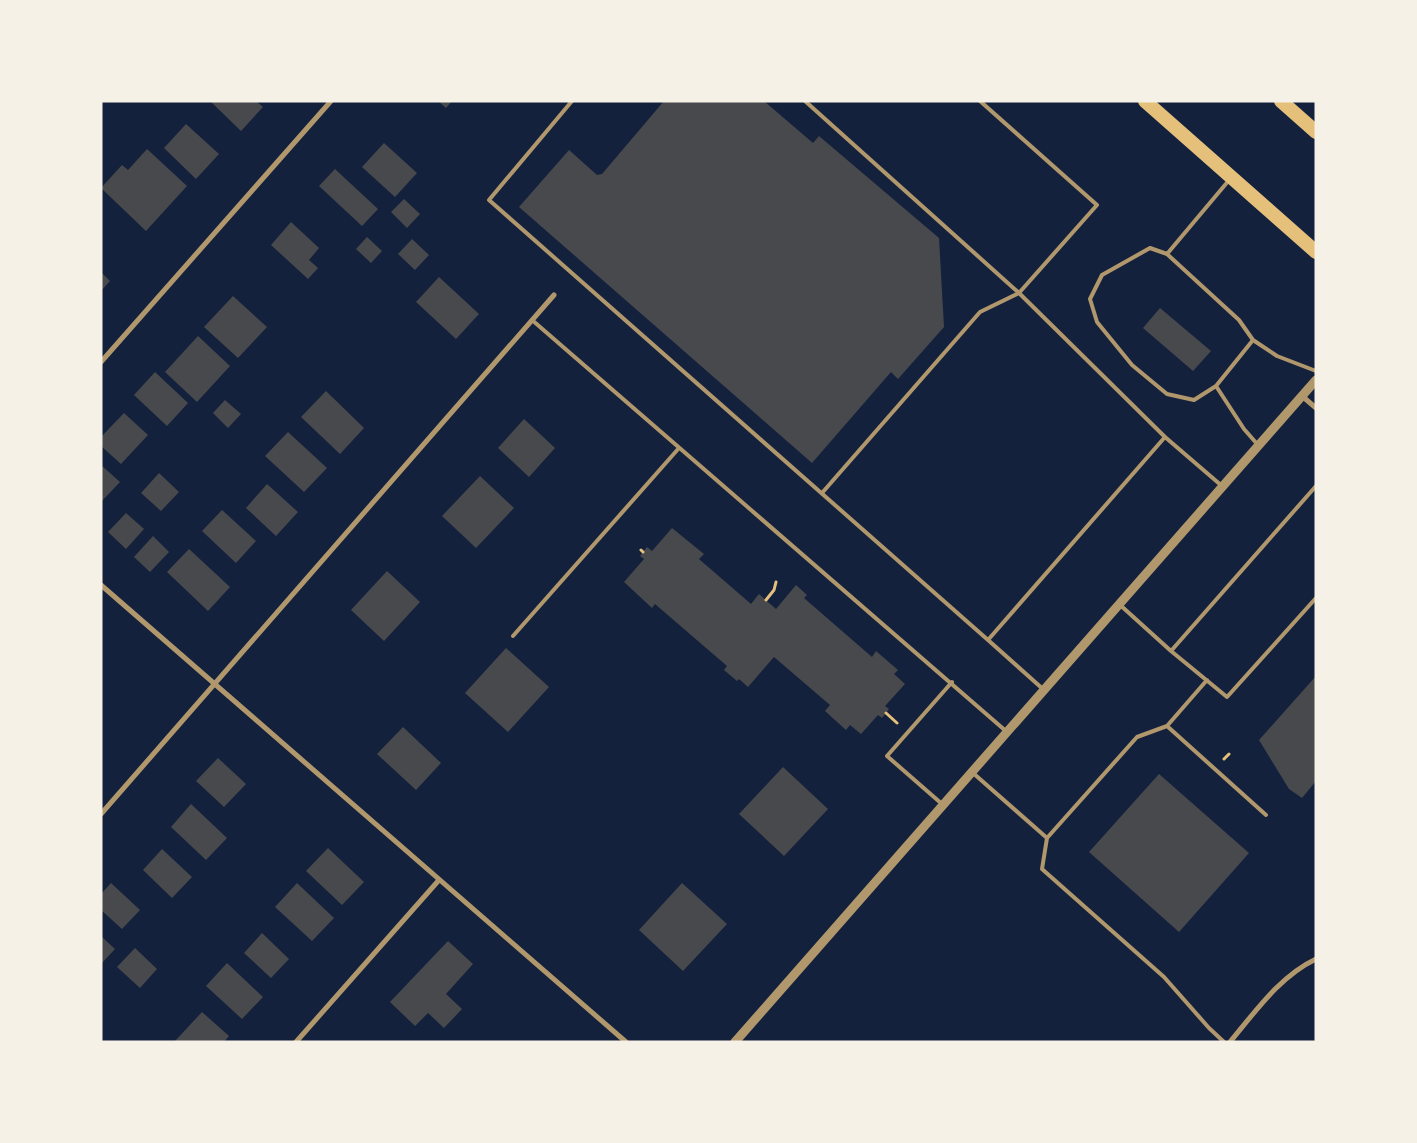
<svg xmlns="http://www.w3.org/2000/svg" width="1417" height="1143" font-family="Arial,sans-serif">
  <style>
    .building { fill: #48494c }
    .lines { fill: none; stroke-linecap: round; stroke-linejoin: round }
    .path { stroke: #e5c07b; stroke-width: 3 }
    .service { stroke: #b1986c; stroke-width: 4 }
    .minor { stroke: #b1986c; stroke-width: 5 }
    .tertiary { stroke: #b1986c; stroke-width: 9 }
    .trunk { stroke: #e5c07b; stroke-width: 14 }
  </style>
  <rect width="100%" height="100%" fill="#14213d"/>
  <path class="building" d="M 210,101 L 256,101 L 263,107 L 241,131 Z
    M 438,101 L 452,101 L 446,108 Z
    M 664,101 L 764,101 L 813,143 L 819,136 L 939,238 L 944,327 L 898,379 L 891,372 L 812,463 L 519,207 L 569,150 L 597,175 L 602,174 Z
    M 186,124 L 219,154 L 196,179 L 164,148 Z
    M 384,143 L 417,173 L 395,197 L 362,167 Z
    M 147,149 L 187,186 L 146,231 L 101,188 L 122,165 L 128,170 Z
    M 335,169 L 378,209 L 362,226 L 319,186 Z
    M 404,199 L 420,214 L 407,228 L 391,212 Z
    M 291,222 L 319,248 L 309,260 L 318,268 L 308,279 L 271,245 Z
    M 367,237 L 382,251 L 371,263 L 356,249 Z
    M 412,239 L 429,255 L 415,270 L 398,254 Z
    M 101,272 L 110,281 L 101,291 Z
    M 439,277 L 479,314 L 456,339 L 416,302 Z
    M 233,296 L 267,327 L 238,358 L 204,327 Z
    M 1160,308 L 1211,351 L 1193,371 L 1143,328 Z
    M 198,336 L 230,366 L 197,402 L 165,372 Z
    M 155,372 L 188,403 L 167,426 L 134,395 Z
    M 326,391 L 364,428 L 340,454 L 301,417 Z
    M 225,400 L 241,414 L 228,428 L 213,413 Z
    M 124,413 L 148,435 L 121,464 L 101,446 L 101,437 Z
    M 524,419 L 555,448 L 529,477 L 498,448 Z
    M 288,432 L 327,468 L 304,492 L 265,456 Z
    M 101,465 L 120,482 L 101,502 Z
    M 159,473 L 179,492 L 161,511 L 141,493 Z
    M 480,476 L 514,508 L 476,548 L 442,516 Z
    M 267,484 L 298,512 L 276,536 L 246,508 Z
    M 222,510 L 256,541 L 236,563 L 202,531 Z
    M 126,513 L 144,529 L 126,549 L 108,532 Z
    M 672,528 L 704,554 L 699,559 L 751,604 L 759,594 L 776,609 L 796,585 L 807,595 L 804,598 L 872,657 L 876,651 L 898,670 L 894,674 L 905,684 L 885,706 L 889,709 L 882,718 L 878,715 L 861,734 L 850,725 L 846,730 L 825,711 L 830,705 L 774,657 L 748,687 L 739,679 L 737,681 L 724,670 L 727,666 L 655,604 L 652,608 L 624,582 L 644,559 L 640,556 L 647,547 L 652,551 Z
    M 153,536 L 169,552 L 150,572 L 134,557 Z
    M 189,549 L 230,587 L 208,611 L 167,572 Z
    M 387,571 L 420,602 L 384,641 L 351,610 Z
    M 506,648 L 549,687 L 508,732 L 465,693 Z
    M 1316,676 L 1316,781 L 1302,798 L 1289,789 L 1259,740 Z
    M 403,727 L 441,763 L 416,790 L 377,754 Z
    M 218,758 L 246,784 L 224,807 L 196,781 Z
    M 783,767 L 828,809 L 784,856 L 739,814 Z
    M 1159,774 L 1249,853 L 1179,932 L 1089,852 Z
    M 191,804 L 227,838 L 206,860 L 171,827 Z
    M 328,848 L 364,882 L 342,905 L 306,871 Z
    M 162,849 L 192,877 L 172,898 L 143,870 Z
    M 111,883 L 140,910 L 122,929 L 101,910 L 101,894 Z
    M 297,883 L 334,918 L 312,941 L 275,907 Z
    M 682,883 L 727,924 L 683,971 L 639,930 Z
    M 262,933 L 289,959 L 271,978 L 244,953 Z
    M 101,936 L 115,949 L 101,964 Z
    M 448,941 L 473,964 L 446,994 L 462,1009 L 444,1028 L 428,1013 L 415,1026 L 390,1002 Z
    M 135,948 L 157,969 L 140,988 L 117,967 Z
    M 227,963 L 263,997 L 242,1019 L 206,986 Z
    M 202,1012 L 229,1036 L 224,1042 L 176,1042 L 175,1041 Z"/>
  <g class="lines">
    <path class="path" d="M 641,550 L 643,552
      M 766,600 L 774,590 L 776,582
      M 886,713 L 897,723
      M 1224,759 L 1229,754"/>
    <path class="service" d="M 572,101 L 489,200 L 988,640 L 1165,437 L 1019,293 L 1097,205 L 980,101
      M 805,101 L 1019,293 L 980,312 L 822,493
      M 1167,254 L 1230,179
      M 532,320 L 1007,732
      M 1216,386 L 1194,400 L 1167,394 L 1132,365 L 1097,322 L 1090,299 L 1102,275 L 1150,248 L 1167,254 L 1239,320 L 1253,340
      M 1165,437 L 1222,486
      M 1258,445 L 1244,429 L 1216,386 L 1253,340 L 1277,356 L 1316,371
      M 1316,486 L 1171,651 L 1227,697 L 1316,598
      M 1119,604 L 1171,651
      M 513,636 L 679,448
      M 988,640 L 1044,690
      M 1167,726 L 1266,815
      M 973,773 L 1047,838 L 1137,737 L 1167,726 L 1207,680
      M 942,804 L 887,756 L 952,682
      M 1047,838 L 1042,869 L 1164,977 L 1209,1028 L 1224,1042"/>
    <path class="minor" d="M 101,362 L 331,101
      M 1302,396 L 1316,408
      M 101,585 L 626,1042
      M 101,814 L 554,295
      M 296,1042 L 439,880
      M 1230,1042 C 1255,1012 1280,976 1316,959"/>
    <path class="tertiary" d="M 735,1042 L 1316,380"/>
    <path class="trunk" d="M 1145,101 L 1316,252
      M 1281,101 L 1316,132"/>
  </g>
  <rect width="1417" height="1143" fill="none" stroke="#f6f1e7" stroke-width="205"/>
</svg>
